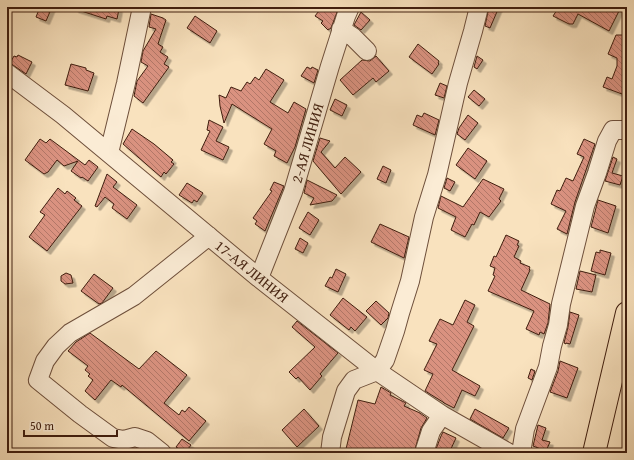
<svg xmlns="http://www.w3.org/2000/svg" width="634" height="460" font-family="'Gentium Book Plus',serif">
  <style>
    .building { fill: url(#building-back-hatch); stroke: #401e0f; filter: url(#shadow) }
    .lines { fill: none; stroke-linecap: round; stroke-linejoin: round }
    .minor-casing { stroke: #6e4f3b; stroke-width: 20 }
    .major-casing { stroke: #401e0f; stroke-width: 24 }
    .minor { stroke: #fbecd5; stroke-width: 18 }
    .major { stroke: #f9e2be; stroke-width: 22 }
    .labels { text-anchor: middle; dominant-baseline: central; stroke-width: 4; stroke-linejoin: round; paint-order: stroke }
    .street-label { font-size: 15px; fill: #401e0f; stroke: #fbecd5 }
  </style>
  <defs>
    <pattern id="building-back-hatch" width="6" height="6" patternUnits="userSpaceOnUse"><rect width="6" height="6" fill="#da9280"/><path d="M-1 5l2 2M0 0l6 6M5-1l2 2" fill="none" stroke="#b27767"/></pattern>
    <filter id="shadow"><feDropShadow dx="3.5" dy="3.5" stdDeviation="0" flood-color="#0004"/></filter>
  </defs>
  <rect width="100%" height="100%" fill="#f9e2be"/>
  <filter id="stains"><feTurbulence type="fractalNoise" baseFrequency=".005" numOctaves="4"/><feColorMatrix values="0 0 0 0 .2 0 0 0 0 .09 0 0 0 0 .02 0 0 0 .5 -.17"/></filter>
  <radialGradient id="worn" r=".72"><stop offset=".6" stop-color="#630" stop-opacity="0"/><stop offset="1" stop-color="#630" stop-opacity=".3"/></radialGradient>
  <path class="building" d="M 40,7 L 52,7 L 46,21 L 36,17 Z
    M 75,7 L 112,7 L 119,9 L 117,19 L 107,16 L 106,19 L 75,9 Z
    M 322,7 L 339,7 L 331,28 L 328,30 L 321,23 L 323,21 L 315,16 Z
    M 489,7 L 499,7 L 490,28 L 485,26 Z
    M 559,7 L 621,7 L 609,31 L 578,14 L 573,24 L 569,24 L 553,16 Z
    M 361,12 L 370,20 L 361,30 L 354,25 Z
    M 151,14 L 163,18 L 166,20 L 158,44 L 163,47 L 160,52 L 168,57 L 164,64 L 169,67 L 143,103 L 134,96 L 137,81 L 148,66 L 141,62 L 143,51 L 156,29 L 149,27 Z
    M 195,16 L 217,31 L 210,43 L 187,28 Z
    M 616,35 L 627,35 L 627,82 L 622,94 L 603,87 L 607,77 L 612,79 L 617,66 L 617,58 L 608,54 Z
    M 418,44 L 439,61 L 438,63 L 439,64 L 432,74 L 409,57 Z
    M 18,55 L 32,62 L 26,74 L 10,63 L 14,56 L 17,57 Z
    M 376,56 L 389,71 L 376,82 L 373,78 L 353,95 L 340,80 L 362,60 L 370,61 Z
    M 477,56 L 483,60 L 477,69 L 474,67 Z
    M 71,64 L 86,68 L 86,70 L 94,73 L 88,91 L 65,85 Z
    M 307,67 L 311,69 L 312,67 L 318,70 L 314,83 L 301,76 Z
    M 266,69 L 284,80 L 270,102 L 288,113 L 294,102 L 306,109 L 295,147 L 287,163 L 274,156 L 276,151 L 264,144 L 272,129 L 232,104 L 224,123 L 220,106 L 219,95 L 226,98 L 231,87 L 241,91 L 247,82 L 250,84 L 255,77 L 259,80 Z
    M 440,83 L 447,86 L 444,98 L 435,95 Z
    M 474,90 L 485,99 L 479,106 L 468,97 Z
    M 335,99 L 347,105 L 342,116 L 330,110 Z
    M 424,113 L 439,120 L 435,135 L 413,125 L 417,115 L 422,117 Z
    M 468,115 L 478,123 L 465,140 L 457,134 L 459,128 Z
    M 209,120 L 223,127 L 216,141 L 229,147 L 223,160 L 201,150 L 210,131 L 207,130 Z
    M 132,129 L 154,144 L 173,160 L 171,162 L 174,164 L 166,174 L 164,172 L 161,177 L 123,144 Z
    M 320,138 L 330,141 L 321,152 L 335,168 L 345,157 L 361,172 L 341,194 L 313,161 Z
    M 40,139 L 46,143 L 50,139 L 85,165 L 89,160 L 98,167 L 88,181 L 82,177 L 81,178 L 71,171 L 78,161 L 64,166 L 57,160 L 48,172 L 44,174 L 25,160 Z
    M 584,139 L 595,144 L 575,202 L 567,234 L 557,229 L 566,211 L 551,204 L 557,190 L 560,191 L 566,178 L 573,181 L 584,157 L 577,154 Z
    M 468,148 L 487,161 L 475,179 L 456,165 Z
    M 613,157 L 617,159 L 612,173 L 623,176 L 620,185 L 605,181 Z
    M 383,166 L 391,170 L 386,183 L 377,179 Z
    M 107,174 L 117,182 L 113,187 L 137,205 L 127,219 L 112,208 L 114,204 L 105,197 L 97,207 L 95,206 Z
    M 447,178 L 455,182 L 450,191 L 444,188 Z
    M 483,179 L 504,189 L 499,199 L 501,201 L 489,217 L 480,212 L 474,225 L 472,224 L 465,237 L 451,230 L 456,217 L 438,208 L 441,196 L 463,207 Z
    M 307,180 L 337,195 L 332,201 L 310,205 L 314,198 L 304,193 Z
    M 274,182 L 284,186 L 265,231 L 255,224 L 257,221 L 253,218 L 272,191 L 270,190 Z
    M 187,183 L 203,193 L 197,202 L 194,200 L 192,203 L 179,195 Z
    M 58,188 L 65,194 L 67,191 L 76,198 L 74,200 L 82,206 L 47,251 L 29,237 L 45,215 L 40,212 Z
    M 598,200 L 616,206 L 608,233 L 591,227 Z
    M 308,212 L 319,220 L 310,235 L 299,228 Z
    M 380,224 L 409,237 L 404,258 L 371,242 Z
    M 506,235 L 519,241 L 517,245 L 519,246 L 514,257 L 521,261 L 520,263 L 530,267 L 529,269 L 530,270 L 521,290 L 550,304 L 548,323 L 544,334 L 540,332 L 539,335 L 526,329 L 534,311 L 488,291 L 495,276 L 493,275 L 495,268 L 490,266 L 494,256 L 496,257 Z
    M 300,238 L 308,243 L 303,253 L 295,249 Z
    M 600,250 L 611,253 L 605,275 L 591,271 L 596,252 L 600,253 Z
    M 336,269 L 346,274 L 338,292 L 325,286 L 330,277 L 332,278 Z
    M 580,271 L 596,275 L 592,292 L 576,289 Z
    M 66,273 L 71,275 L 73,283 L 65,284 L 61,281 L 61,276 Z
    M 94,274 L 113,288 L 102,303 L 99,304 L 81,291 Z
    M 343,298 L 367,317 L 355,331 L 351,327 L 349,330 L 330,315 Z
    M 465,300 L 475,305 L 467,322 L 474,326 L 452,370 L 480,386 L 475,396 L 462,390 L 454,408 L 444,403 L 443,402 L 425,391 L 433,374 L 424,370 L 437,344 L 429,341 L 440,319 L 453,325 Z
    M 376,301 L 389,313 L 388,318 L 381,325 L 366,311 Z
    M 570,312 L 579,315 L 570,344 L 566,343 L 566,344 L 564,343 L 568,327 Z
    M 297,321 L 338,353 L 320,374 L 322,376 L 310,390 L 298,377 L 296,379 L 289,372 L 315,347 L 292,327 Z
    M 90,333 L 139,369 L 156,351 L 187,375 L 164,403 L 179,415 L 182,410 L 185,412 L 189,407 L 206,421 L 189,441 L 122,385 L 121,387 L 111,380 L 95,400 L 85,391 L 93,380 L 88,376 L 90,374 L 85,370 L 88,366 L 68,351 L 76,342 Z
    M 560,361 L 578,368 L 567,398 L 550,392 L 558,371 Z
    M 531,369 L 535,371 L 532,380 L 528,378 Z
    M 381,387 L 391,393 L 390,395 L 406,403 L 404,406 L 420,413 L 427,418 L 421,428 L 414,453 L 384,453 L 374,450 L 373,453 L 345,453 L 358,400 L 375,404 Z
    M 304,409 L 319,426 L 297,447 L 282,430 Z
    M 475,409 L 509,428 L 503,438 L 470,419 Z
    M 538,425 L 546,428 L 542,440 L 550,442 L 546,451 L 533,446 Z
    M 443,432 L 456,438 L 449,453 L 444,453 L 436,449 L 441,436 Z
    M 182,439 L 191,445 L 185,453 L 176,447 Z"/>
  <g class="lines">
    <defs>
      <path id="minor" d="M 341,29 L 353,37 L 367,51
        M 7,73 L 63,115 L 259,278 L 377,371 L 442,415 L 509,453
        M 109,153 L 126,83 L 142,7
        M 259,278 L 293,192 L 330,66 L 346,16 L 350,7
        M 162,453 L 147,441 L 135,437 L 124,440 L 113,438 L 80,414 L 38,380 L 45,361 L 56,346 L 70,333 L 134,296 L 209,236
        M 330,453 L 332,437 L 346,391 L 354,380 L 377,371 L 385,360 L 395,331 L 400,313 L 410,281 L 424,217 L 437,175 L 458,83 L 473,31 L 479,7
        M 424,453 L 431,431 L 442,415
        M 521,453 L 525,429 L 548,367 L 552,346 L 558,325 L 561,304 L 585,206 L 597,173 L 607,141 L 613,130 L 627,130"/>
      <path id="major" d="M 594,453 L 627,313"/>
    </defs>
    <use href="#minor" class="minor-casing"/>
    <use href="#major" class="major-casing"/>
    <use href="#minor" class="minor"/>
    <use href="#major" class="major"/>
  </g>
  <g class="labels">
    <g class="street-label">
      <text transform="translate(307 143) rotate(-74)">2-АЯ ЛИНИЯ</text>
      <text transform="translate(252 271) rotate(39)">17-АЯ ЛИНИЯ</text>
    </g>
  </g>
  <rect width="634" height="460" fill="none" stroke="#f9e2be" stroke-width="24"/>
  <rect x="8" y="8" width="618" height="444" fill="none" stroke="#401e0f" stroke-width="2"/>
  <rect x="12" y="12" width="610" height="436" fill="none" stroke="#401e0f"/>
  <path d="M24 430v6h93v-6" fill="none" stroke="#401e0f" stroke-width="2"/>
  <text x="30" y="430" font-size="12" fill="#401e0f" stroke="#fbecd5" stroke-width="3" paint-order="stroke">50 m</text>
  <rect width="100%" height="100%" filter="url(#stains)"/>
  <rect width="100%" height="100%" fill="url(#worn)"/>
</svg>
